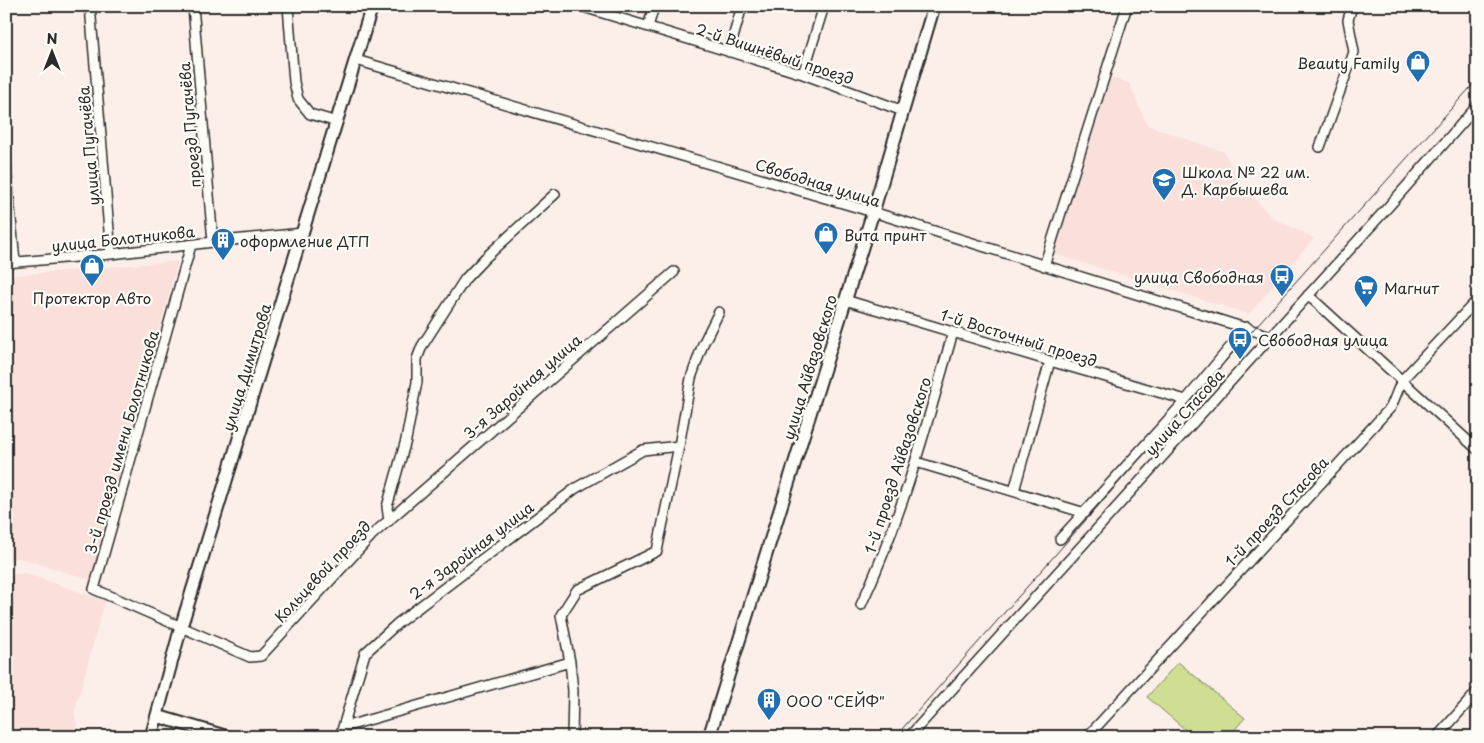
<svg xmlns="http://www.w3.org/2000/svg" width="1484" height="743" font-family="'Playpen Sans',sans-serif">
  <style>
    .built { fill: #fadfda }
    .green { fill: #cfde92; stroke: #7d845e }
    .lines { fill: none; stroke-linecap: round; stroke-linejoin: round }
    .street-casing { stroke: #2b2b2b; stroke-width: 12 }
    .secondary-casing { stroke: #2b2b2b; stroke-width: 15 }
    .street { stroke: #fdfcf7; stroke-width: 9 }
    .secondary { stroke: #fdfcf7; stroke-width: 11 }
    .tram { stroke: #2b2b2b; stroke-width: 1 }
    .labels { text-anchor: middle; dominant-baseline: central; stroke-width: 4.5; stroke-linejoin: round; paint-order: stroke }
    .street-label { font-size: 15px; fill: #2b2b2b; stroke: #fdfcf7 }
    .poi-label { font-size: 15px; fill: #2b2b2b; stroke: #fdfcf7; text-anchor: start }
  </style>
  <rect width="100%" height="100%" fill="#fcefea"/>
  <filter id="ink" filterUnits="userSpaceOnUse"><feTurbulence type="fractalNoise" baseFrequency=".02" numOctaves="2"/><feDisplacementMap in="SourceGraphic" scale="10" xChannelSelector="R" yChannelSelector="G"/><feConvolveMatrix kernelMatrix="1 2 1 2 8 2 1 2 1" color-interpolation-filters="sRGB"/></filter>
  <g filter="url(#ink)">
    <path class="built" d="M 1111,78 L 1129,83 L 1147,125 L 1224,152 L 1241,184 L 1273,218 L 1314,238 L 1249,314 L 1054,254 Z
      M 178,261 L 91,580 L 20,558 L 6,560 L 6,276 Z
      M 25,573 L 105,601 L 74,713 L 80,737 L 6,737 L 6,575 Z"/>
    <path class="green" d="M 1178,662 L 1245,718 L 1228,737 L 1194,737 L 1147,697 Z"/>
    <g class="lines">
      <defs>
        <path id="street" d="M 90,6 L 111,254
          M 193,6 L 213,242
          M 288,6 L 294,82 L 298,99 L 310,114 L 337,122
          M 580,6 L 803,74 L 903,111
          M 648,27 L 654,6
          M 729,52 L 742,6
          M 356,60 L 873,212 L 1271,336
          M 803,74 L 824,6
          M 1320,147 L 1354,52 L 1348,20 L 1352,6
          M 6,164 L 15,262
          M 191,245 L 94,589 L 250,657 L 261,656 L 273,643 L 373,534 L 674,272
          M 6,263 L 111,254 L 213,242 L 303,233
          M 1044,266 L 1127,6
          M 1308,295 L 1478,450
          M 845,300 L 1050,361 L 1186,400
          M 916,462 L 1085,513
          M 1014,491 L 1050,361
          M 389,521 L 387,507 L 406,440 L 417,382 L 417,359 L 422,346 L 465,279 L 485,258 L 555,194
          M 1060,539 L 1186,400 L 1247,327
          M 861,605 C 902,518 927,424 953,332
          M 344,727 L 570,662
          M 340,737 L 365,653 L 398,623 L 576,488 L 643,450 L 679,446
          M 572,737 L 573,691 L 570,662 L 561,615 L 577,590 L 657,551 L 679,446 L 691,378 L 703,344 L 719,312
          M 909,737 L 1389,206 L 1478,105
          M 1087,737 L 1391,407 L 1402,380 L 1478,299
          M 1437,737 L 1478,691"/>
        <path id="secondary" d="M 157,716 L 228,737
          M 151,737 L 181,627 L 372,6
          M 709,737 L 873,212 L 934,6"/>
      </defs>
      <use href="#street" class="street-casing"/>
      <use href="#secondary" class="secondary-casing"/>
      <use href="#street" class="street"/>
      <use href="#secondary" class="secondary"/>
      <path class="tram" d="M 895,737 L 1282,297 L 1478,79"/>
    </g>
  </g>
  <defs>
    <symbol id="shop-pin" viewBox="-11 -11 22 30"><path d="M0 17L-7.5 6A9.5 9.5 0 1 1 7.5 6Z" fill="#1f6fb2" stroke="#fdfcf7"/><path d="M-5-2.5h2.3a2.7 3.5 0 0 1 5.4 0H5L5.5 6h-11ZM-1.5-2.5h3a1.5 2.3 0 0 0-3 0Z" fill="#fff"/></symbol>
    <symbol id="school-pin" viewBox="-11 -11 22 30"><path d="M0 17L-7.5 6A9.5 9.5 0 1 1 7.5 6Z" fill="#1f6fb2" stroke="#fdfcf7"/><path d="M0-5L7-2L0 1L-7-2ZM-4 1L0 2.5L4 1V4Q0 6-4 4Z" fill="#fff"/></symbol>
    <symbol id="building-pin" viewBox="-11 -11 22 30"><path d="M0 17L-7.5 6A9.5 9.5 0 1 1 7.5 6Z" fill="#1f6fb2" stroke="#fdfcf7"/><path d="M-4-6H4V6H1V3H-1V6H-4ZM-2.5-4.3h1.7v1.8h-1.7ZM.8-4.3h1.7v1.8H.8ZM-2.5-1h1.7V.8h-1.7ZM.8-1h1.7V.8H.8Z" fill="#fff"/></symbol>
    <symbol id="bus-pin" viewBox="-11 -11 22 30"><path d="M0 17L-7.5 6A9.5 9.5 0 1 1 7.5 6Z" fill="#1f6fb2" stroke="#fdfcf7"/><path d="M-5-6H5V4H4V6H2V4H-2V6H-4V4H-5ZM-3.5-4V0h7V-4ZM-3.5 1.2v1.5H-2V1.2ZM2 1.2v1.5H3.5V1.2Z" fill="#fff"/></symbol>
    <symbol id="supermarket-pin" viewBox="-11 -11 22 30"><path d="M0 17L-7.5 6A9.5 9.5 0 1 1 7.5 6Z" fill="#1f6fb2" stroke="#fdfcf7"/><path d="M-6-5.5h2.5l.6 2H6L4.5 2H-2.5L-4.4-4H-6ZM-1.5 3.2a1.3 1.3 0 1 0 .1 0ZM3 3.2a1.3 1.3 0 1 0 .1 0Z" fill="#fff"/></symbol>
  </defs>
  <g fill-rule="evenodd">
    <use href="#shop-pin" x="1404" y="48" width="28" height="38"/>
    <use href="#school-pin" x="1150" y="166" width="28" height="38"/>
    <use href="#shop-pin" x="812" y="220" width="28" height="38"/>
    <use href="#building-pin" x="209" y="226" width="28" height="38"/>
    <use href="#shop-pin" x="78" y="252" width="28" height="38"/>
    <use href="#bus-pin" x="1268" y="262" width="28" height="38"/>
    <use href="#supermarket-pin" x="1352" y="273" width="28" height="38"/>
    <use href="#bus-pin" x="1226" y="325" width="28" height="38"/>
    <use href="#building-pin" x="755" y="686" width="28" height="38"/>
  </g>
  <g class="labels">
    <g class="street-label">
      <text transform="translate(775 53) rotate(18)">2-й Вишнёвый проезд</text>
      <text transform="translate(189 125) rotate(-95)">проезд Пугачёва</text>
      <text transform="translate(88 146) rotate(-95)">улица Пугачёва</text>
      <text transform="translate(818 182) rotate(17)">Свободная улица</text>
      <text transform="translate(123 238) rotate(-6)">улица Болотникова</text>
      <text transform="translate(1019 337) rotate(17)">1-й Восточный проезд</text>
      <text transform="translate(246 367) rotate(-73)">улица Димитрова</text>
      <text transform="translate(809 367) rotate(-73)">улица Айвазовского</text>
      <text transform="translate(522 386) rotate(-41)">3-я Заройная улица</text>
      <text transform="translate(1184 412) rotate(-48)">улица Стасова</text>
      <text transform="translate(121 442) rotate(-74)">3-й проезд имени Болотникова</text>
      <text transform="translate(897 465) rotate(-72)">1-й проезд Айвазовского</text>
      <text transform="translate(1276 511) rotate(-47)">1-й проезд Стасова</text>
      <text transform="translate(471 550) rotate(-37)">2-я Заройная улица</text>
      <text transform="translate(322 571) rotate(-47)">Кольцевой проезд</text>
    </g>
    <g class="poi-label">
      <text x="1400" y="62" text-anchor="end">Beauty Family</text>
      <text x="1182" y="171">Школа № 22 им.<tspan x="1182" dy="17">Д. Карбышева</tspan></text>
      <text x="844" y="234">Вита принт</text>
      <text x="240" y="240">оформление ДТП</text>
      <text x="1264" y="276" text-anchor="end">улица Свободная</text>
      <text x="1384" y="287">Магнит</text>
      <text x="92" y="297" text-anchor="middle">Протектор Авто</text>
      <text x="1258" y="339">Свободная улица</text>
      <text x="786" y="700">ООО "СЕЙФ"</text>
    </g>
  </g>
  <rect width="1484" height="743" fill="none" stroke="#fdfcf7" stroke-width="25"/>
  <rect x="12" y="12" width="1459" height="718" fill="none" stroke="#2b2b2b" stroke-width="2" filter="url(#ink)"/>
  <g transform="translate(52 52)" stroke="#fdfcf7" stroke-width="4" paint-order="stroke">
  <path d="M0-4L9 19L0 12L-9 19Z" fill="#2b2b2b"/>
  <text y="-8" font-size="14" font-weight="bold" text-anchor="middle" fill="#2b2b2b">N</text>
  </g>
</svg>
